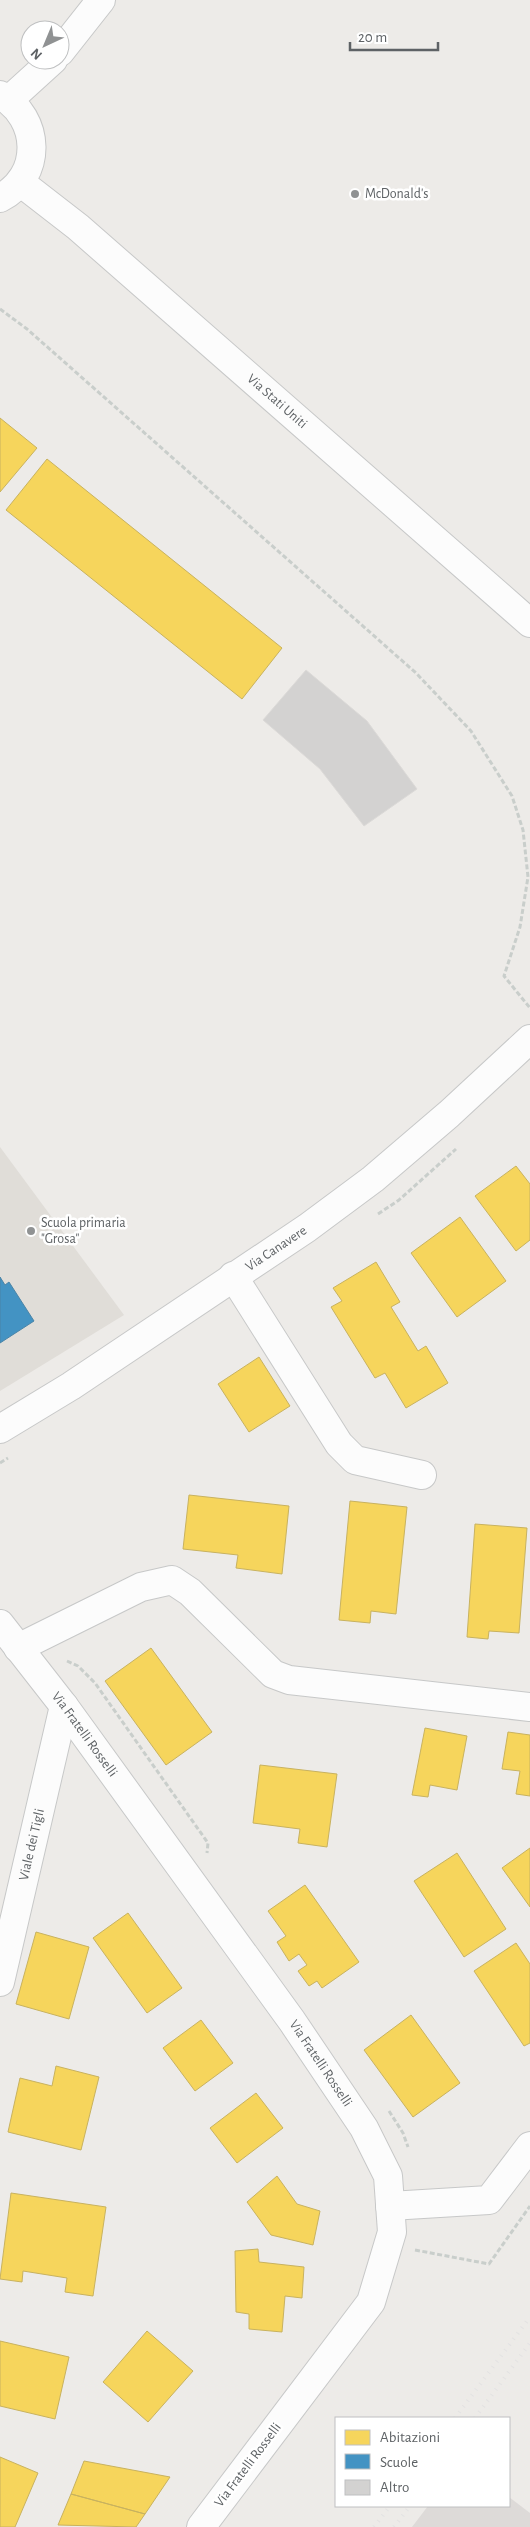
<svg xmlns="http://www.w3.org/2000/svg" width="530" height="2527" font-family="'Alegreya Sans',sans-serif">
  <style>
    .industrial { fill: #dddad8 }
    .education { fill: #e0ddd8 }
    .homes { fill: #f6d55c; stroke: #c8b25f }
    .schools { fill: #4393c3; stroke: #4b84a7 }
    .building { fill: #d3d2d1; stroke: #dcdad8 }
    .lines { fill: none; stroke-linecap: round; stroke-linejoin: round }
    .minor-casing { stroke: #c7c8c8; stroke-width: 30 }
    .path { stroke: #c9cecb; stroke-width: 3; stroke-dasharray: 5 2.5; stroke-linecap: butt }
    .minor { stroke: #fcfcfc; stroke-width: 28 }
    .rail { stroke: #e3e2e2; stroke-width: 4; stroke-dasharray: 1 6; stroke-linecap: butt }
    .poi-dot { fill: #909293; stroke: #fff; stroke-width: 2 }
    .labels { text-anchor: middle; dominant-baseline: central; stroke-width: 5; stroke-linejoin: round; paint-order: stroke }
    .poi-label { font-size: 14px; fill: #5e6265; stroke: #fff; text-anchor: start }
    .street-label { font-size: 14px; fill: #5e6265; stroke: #fff }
  </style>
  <rect width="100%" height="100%" fill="#edebe8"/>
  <path class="industrial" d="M 509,2497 L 530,2513 L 530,2527 L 412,2527 L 428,2506 L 509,2506 Z"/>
  <path class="education" d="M 0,1147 L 124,1315 L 0,1391 Z"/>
  <path class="homes" d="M 0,418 L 37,448 L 0,492 Z
    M 47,459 L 282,648 L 242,699 L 6,510 Z
    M 516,1166 L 530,1184 L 530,1240 L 516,1251 L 475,1196 Z
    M 460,1217 L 506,1281 L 457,1317 L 411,1253 Z
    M 376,1262 L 400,1302 L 391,1307 L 418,1351 L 426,1346 L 448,1383 L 406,1408 L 385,1373 L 375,1378 L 331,1307 L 342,1301 L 333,1288 Z
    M 259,1357 L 290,1406 L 249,1432 L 218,1384 Z
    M 189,1495 L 289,1506 L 282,1574 L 236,1568 L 238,1555 L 183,1549 Z
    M 350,1501 L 407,1507 L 396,1614 L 371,1611 L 370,1623 L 339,1620 Z
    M 475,1524 L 527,1528 L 519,1633 L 489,1631 L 488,1639 L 467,1637 Z
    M 151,1648 L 212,1732 L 166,1765 L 105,1681 Z
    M 425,1728 L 467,1736 L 457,1790 L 430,1785 L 428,1797 L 412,1795 Z
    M 508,1732 L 530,1735 L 530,1796 L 516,1794 L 520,1771 L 502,1769 Z
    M 260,1765 L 337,1774 L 327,1847 L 298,1843 L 300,1829 L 253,1823 Z
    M 530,1848 L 530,1907 L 502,1868 Z
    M 457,1853 L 506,1929 L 464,1957 L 414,1881 Z
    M 305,1885 L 359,1962 L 322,1988 L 317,1981 L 309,1986 L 298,1971 L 307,1965 L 299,1954 L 289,1961 L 277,1942 L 286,1936 L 268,1911 Z
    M 128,1913 L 182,1988 L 147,2013 L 93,1938 Z
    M 36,1932 L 89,1947 L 69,2019 L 16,2004 Z
    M 516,1943 L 530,1964 L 530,2043 L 524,2046 L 474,1971 Z
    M 411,2015 L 460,2083 L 413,2117 L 364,2050 Z
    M 201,2020 L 233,2063 L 195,2091 L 163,2048 Z
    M 56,2066 L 99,2077 L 81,2150 L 8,2132 L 20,2078 L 52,2086 Z
    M 256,2093 L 283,2128 L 237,2163 L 210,2128 Z
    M 277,2176 L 297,2204 L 320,2211 L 313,2245 L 271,2235 L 247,2202 Z
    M 11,2193 L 106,2207 L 93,2296 L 65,2292 L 67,2278 L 23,2271 L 22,2282 L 0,2279 Z
    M 258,2249 L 259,2262 L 304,2267 L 302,2298 L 285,2296 L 282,2332 L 249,2329 L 249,2314 L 236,2312 L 235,2251 Z
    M 147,2331 L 193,2371 L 148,2422 L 103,2382 Z
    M 0,2341 L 69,2357 L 55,2419 L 0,2406 Z
    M 0,2457 L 38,2473 L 15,2527 L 0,2527 Z
    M 84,2461 L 170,2477 L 145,2514 L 71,2494 Z
    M 71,2494 L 145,2514 L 136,2527 L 58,2525 Z"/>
  <path class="schools" d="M 0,1277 L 5,1285 L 9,1282 L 34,1321 L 0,1343 Z"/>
  <path class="building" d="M 306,670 L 367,721 L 417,789 L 364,826 L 320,769 L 263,720 Z"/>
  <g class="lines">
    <defs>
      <g id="minor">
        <path d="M 60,52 L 101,0"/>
        <path d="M 0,95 C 41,118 43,176 0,198"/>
        <path d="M 9,100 L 53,60"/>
        <path id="s1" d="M 20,182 L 78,227 L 530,623"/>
        <path d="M 233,1276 L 339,1444 L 355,1460 L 422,1475"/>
        <path id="s2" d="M 0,1429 L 71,1386 L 307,1228 L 373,1179 L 449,1114 L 530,1039"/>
        <path id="s3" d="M 0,1624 L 64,1706 L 292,2021 L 364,2128 L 388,2176 L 392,2232 L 371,2302 L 201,2527"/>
        <path d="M 18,1648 L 141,1587 L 172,1580 L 190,1592 L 273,1674 L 289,1680 L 530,1707"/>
        <path id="s4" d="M 0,1982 L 64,1706"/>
        <path d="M 390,2206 L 489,2200 L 530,2146"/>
      </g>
    </defs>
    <use href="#minor" class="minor-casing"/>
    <path class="path" d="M 0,309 L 27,329 L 416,673 L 471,731 L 512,796 L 523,830 L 528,877 L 520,927 L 504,976 L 530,1008
      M 378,1214 L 399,1200 L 456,1149
      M 0,1463 L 8,1458
      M 67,1661 L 78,1666 L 95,1683 L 208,1843 L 207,1853
      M 389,2111 L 403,2133 L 408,2147
      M 415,2250 L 489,2264 L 530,2206"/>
    <use href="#minor" class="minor"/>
    <path class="rail" d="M 455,2418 L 530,2317
      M 475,2418 L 530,2343
      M 374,2527 L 390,2506
      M 394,2527 L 410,2506"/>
  </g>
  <g class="poi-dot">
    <circle cx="355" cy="194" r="5"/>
    <circle cx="31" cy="1231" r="5"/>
  </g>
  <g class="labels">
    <g class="poi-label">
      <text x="365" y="194">McDonald's</text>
      <text x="41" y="1223">Scuola primaria<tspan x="41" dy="16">"Grosa"</tspan></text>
    </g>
    <g class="street-label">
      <text stroke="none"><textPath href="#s1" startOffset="338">Via Stati Uniti</textPath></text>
      <text stroke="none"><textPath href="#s2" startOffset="330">Via Canavere</textPath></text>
      <text stroke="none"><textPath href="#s3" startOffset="139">Via Fratelli Rosselli</textPath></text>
      <text stroke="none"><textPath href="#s4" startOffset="141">Viale dei Tigli</textPath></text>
      <text stroke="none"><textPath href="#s3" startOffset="544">Via Fratelli Rosselli</textPath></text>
      <text transform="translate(248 2465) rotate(-53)">Via Fratelli Rosselli</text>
    </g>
  </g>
  <rect x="335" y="2417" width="175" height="90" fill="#ffffff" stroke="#bfc0c1"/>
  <rect x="345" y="2430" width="25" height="15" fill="#f6d55c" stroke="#bfc0c1"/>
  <text x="380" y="2442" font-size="15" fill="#5e6265">Abitazioni</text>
  <rect x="345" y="2454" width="25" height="15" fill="#4393c3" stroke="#bfc0c1"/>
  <text x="380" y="2467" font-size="15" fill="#5e6265">Scuole</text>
  <rect x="345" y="2480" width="25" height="15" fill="#d3d2d1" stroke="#bfc0c1"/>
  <text x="380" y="2492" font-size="15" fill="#5e6265">Altro</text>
  <g transform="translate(45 45) rotate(224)"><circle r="24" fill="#ffffff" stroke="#bfc0c1"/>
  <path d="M0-4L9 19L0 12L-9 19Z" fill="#909293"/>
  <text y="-8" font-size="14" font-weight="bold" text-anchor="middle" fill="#5e6265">N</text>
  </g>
  <path d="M350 42v8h88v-8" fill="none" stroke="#5e6265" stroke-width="2.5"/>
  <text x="358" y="42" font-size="15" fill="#5e6265" stroke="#ffffff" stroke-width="4" paint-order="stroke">20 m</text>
</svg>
